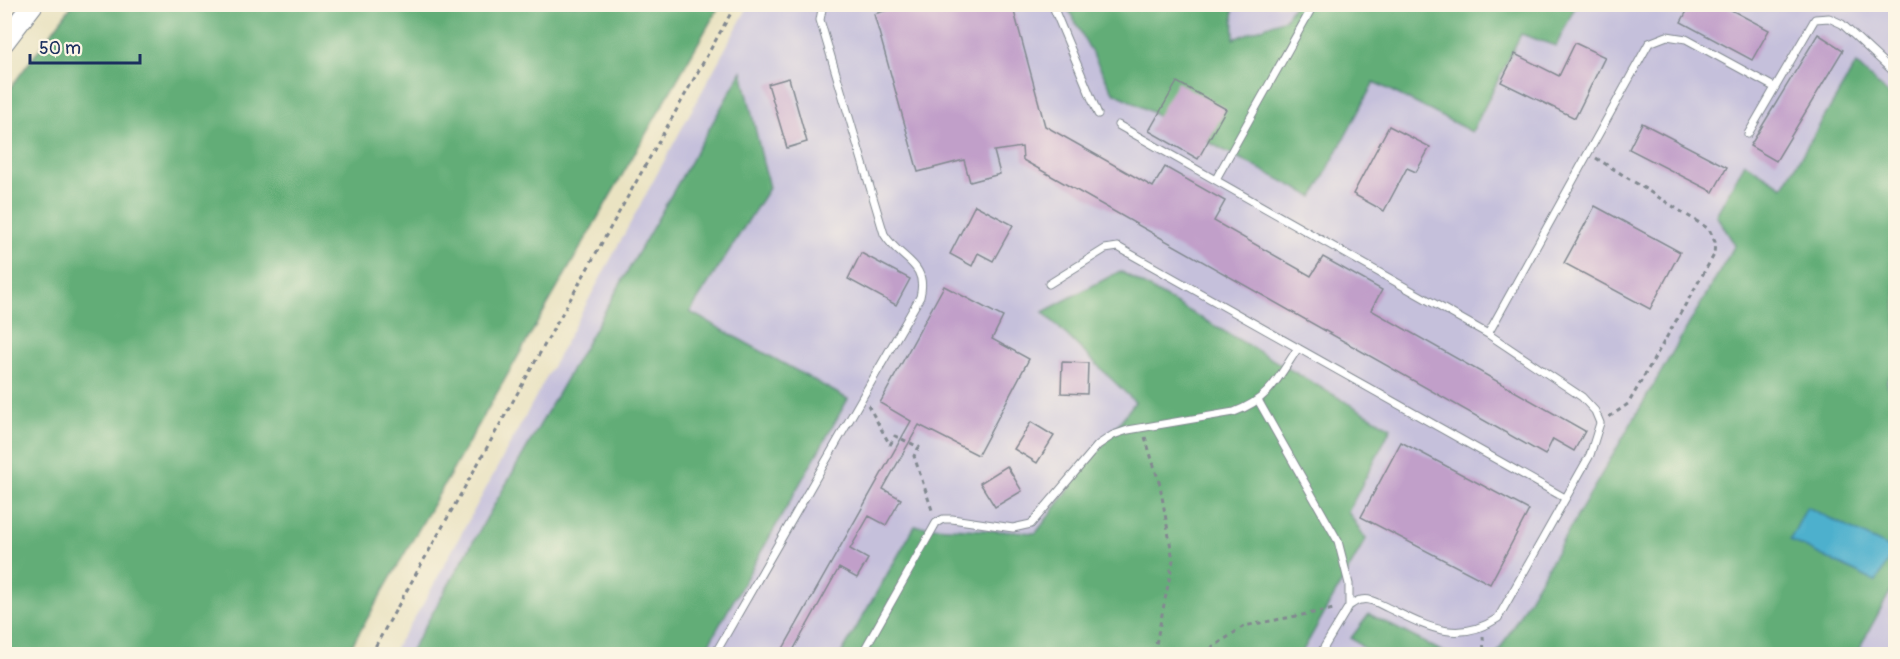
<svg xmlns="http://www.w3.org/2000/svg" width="1900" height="659" font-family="Pangolin,sans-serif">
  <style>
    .industrial { fill: #c5c0db }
    .forest { fill: #62ad77; stroke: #3e6e6a; stroke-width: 1.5 }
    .water { fill: #4eb0cd; stroke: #347096; stroke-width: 1.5 }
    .building { fill: #c19fc9 }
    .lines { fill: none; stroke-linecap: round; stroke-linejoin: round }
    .lane-casing { stroke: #828990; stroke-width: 9 }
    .secondary-casing { stroke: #828990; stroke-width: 22 }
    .path { stroke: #828990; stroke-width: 3; stroke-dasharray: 4.5 4.5; stroke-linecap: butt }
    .lane { stroke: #fff; stroke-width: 7 }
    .secondary { stroke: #fff; stroke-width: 20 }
  </style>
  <rect width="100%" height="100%" fill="#fcf5e5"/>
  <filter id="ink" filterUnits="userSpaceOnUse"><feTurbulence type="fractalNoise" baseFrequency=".0167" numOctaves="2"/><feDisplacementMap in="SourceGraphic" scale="12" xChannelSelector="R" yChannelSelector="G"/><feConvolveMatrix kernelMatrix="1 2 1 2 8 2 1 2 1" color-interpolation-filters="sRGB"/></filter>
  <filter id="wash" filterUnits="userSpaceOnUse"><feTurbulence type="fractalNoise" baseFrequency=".008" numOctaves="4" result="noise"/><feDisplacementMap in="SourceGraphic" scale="24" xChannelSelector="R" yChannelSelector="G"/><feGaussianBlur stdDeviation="1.35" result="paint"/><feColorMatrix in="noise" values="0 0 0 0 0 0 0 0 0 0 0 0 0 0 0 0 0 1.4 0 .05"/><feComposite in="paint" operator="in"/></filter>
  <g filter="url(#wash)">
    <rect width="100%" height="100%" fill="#eae3c2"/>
    <path class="industrial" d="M 749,5 L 1895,5 L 1896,633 L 1884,654 L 391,654 L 422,606 Z"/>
    <path class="forest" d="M 73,4 L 720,5 L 347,654 L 5,654 L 5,95 Z
      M 1066,5 L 1233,5 L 1234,39 L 1285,19 L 1294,5 L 1576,5 L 1556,46 L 1521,34 L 1472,132 L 1374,82 L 1313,197 L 1113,92 Z
      M 1856,64 L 1896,101 L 1896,368 L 1887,381 L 1896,425 L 1895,583 L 1856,654 L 1497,654 L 1735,245 L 1716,215 L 1745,163 L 1783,187 Z
      M 742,71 L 769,188 L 690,312 L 848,399 L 703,654 L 409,654 Z
      M 1120,271 L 1391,428 L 1348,512 L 1366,539 L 1301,654 L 841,654 L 915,526 L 1036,533 L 1135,402 L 1043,312 Z
      M 1369,614 L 1447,654 L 1371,654 L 1351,638 Z"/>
    <path class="water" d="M 1807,507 L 1894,550 L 1876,582 L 1790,540 Z"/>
    <g id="blocks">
      <path class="building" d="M 908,4 L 1012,4 L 1045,126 L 1153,187 L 1165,167 L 1225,201 L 1214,221 L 1311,276 L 1323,257 L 1382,290 L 1371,310 L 1585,431 L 1574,451 L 1553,439 L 1545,455 L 1023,160 L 1022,147 L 994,151 L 1000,174 L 970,182 L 964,160 L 918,172 L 874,14 Z
        M 1691,4 L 1720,4 L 1769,30 L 1752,60 L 1681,22 Z
        M 1818,34 L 1843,50 L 1776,161 L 1750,146 Z
        M 1575,43 L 1605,57 L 1575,118 L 1501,82 L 1515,54 L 1559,76 Z
        M 789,78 L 807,142 L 787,148 L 768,84 Z
        M 1177,82 L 1226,109 L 1198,159 L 1149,131 Z
        M 1642,123 L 1727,167 L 1713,192 L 1629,149 Z
        M 1389,126 L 1430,147 L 1416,172 L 1407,168 L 1384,211 L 1353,194 Z
        M 975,205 L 1013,225 L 993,261 L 978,253 L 972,266 L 950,254 Z
        M 1595,206 L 1680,252 L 1650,309 L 1564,263 Z
        M 861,253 L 910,279 L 896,305 L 848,279 Z
        M 944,286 L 1003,317 L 992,339 L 1029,359 L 978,455 L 919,425 L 883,489 L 901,499 L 886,525 L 869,516 L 850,549 L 868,559 L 857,578 L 839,568 L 791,654 L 780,654 L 911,421 L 880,403 Z
        M 1062,362 L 1088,363 L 1087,394 L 1061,393 Z
        M 1031,422 L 1054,436 L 1037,463 L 1014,449 Z
        M 1401,442 L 1529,510 L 1490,584 L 1361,517 Z
        M 1007,466 L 1022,491 L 995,507 L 980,483 Z"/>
    </g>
  </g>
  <g filter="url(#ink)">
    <use href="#blocks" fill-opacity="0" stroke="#828990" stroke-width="1.5"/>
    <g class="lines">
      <defs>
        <path id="lane" d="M 1052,4 L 1098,114
          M 1118,125 L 1488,334
          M 1748,134 L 1815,19 L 1829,18 L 1842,24 L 1896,74
          M 1216,179 L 1314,4
          M 1049,284 L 1105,249 L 1118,247 L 1565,498
          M 1258,400 L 1338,541 L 1349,584 L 1349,606 L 1320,654
          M 1349,606 C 1352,604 1357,600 1361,600 C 1371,598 1379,604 1388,608 C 1426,626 1457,645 1498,618 L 1590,455 L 1600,423 L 1595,411 L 1582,397 L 1488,334 L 1649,43 L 1667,36 L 1686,39 L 1774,87
          M 715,654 L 920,297 C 929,262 899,260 884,234 L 820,20 L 823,4
          M 862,654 L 936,523 L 943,519 L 952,519 L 1013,528 L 1031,524 L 1098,445 L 1113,435 L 1128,430 L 1234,412 C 1270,399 1278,378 1298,348"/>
        <path id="secondary" d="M 4,42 L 33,4"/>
      </defs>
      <use href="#lane" class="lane-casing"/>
      <use href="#secondary" class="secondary-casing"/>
      <path class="path" d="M 1596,158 L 1709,229 L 1715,242 L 1714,255 L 1628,404 L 1609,417
        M 868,405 L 890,445
        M 1145,437 L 1160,485 L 1173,560 L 1154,654
        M 890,445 L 895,436 L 919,447 L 914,456 L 933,513
        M 1483,636 L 1484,654
        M 371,654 L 736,4
        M 1203,654 L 1244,626 L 1334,609"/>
      <use href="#lane" class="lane"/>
      <use href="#secondary" class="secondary"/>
    </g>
  </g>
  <rect width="1900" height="659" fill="none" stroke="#fcf5e5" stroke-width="24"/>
  <path d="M30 54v9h110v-9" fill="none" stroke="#1b2f5e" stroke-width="3"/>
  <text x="39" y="54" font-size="18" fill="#1b2f5e" stroke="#fcf5e5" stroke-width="4.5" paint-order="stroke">50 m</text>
</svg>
